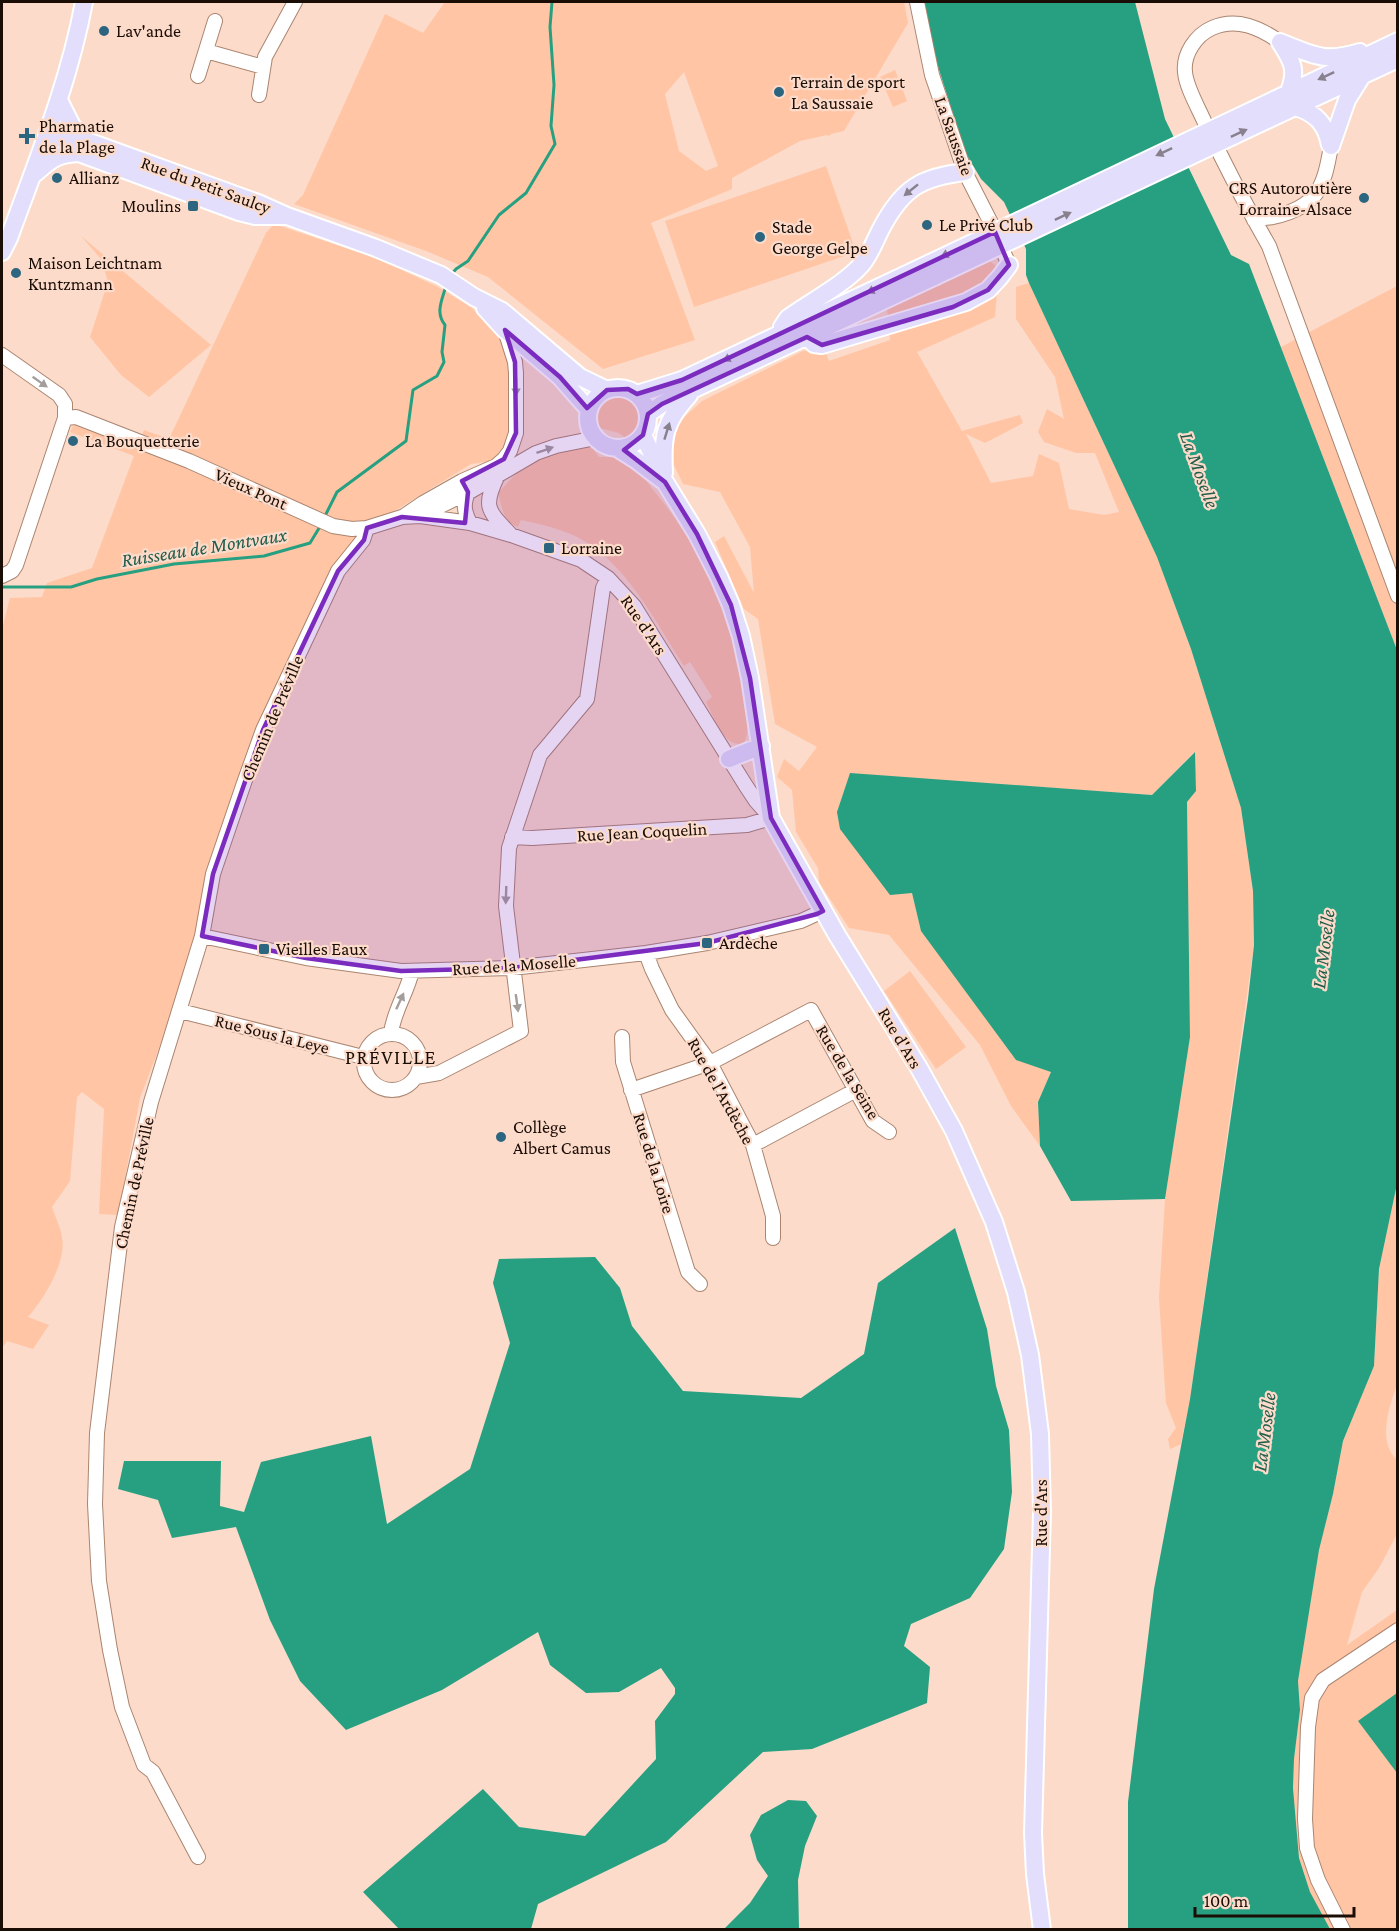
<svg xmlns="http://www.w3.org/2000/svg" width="1399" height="1931" font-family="'Crimson Pro',serif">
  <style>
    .green { fill: #ffc5a5; fill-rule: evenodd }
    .water { fill: #26a080 }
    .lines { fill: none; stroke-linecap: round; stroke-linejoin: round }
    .stream { stroke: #26a080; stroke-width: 3 }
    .minor-casing { stroke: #aa8570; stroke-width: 16 }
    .major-casing { stroke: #fff; stroke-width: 20 }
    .minor { stroke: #fff; stroke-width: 14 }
    .major { stroke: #e2defc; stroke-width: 16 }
    .major-bridge-casing { stroke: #fff; stroke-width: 20; stroke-linecap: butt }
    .major-bridge { stroke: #e2defc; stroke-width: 16 }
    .oneway { fill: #88808d }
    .oneway2 { fill: #a39e9b }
    .marked { fill: #7b2cbf; fill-opacity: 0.2; stroke: #7b2cbf; stroke-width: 4.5; stroke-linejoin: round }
    .poi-dot { fill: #2c657f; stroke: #fcdbca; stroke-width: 2 }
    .labels { text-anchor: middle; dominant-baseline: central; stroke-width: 4.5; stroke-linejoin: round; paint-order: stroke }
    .poi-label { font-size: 18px; fill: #1a0d06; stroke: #fcdbca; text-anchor: start }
    .street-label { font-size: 18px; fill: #1a0d06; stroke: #fcdbca }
    .water-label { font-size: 20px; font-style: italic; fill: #205d4b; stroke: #fcdbca }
    .neighbourhood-label { font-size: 20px; letter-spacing: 1.5px; fill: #1a0d06; stroke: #fcdbca }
  </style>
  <rect width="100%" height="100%" fill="#fcdbca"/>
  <path class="green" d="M 445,2 L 904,2 L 908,23 L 844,131 L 831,134 L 829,136 L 827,135 L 800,141 L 732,178 L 732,189 L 651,223 L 695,340 L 603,369 L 488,277 L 426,251 L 294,204 L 303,195 L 385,14 L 423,33 ZM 684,72 L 718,166 L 706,171 L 679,151 L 665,94 Z
    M 895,70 L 907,101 L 893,107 L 880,77 Z
    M 826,166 L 856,252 L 694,307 L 665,221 Z
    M 274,224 L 373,257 L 404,271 L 438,287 L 472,308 L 497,334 L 507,350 L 511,367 L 512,424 L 506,449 L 493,461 L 471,464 L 367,528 L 341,566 L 244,783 L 202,936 L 140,1098 L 118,1215 L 99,1214 L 104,1109 L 82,1092 L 77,1097 L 70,1181 L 52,1207 C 55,1217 61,1228 62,1238 C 67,1262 43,1300 28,1317 L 49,1325 L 33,1349 L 7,1341 L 2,1348 L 2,629 L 10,598 L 42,597 L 47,583 L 92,568 L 134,456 L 70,432 L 74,424 L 137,447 L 144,430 L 169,439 L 266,233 Z
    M 81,236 L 211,345 L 149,397 L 121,375 L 90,337 L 108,282 L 101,259 Z
    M 990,261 L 999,269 L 995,317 L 917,352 L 962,431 L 1020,415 L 1023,423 L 985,443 L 966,434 L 991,483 L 1033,476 L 1039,454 L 1059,463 L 1069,509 L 1104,515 L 1119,512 L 1095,453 L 1076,453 L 1044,442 L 1038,432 L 1047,409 L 1064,419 L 1055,377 L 1016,319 L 1016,287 L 1029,283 L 1157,557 L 1191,649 L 1241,808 L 1253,891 L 1254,945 L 1190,1399 L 1181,1444 L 1170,1449 L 1168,1439 L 1176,1428 L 1166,1403 L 1159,1298 L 1165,1199 L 1190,1037 L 1187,802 L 1196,791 L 1194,752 L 1152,795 L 850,774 L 912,893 L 921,931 L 1051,1072 L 1038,1103 L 1040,1146 L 1011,1106 L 980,1045 L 889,935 L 849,928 L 819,882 L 818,868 L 796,832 L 792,790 L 777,777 L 784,759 L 799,771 L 817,747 L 775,724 L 758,619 L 744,609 L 715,542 L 724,536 L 754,593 L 750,547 L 720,492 L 683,484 L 674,465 L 673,451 L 676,433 L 681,420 L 702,401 L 803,351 L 824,348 L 829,361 L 890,340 L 887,309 Z
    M 1397,286 L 1397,650 L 1281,347 Z
    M 622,395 C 643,405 650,428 626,439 L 619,433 L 599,428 C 592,408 602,397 622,395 Z
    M 586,446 L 593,449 L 599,457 C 606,457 616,456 622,458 C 633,463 647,481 654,491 C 704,550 733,622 744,698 C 746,713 751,729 744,743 C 724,750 713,715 706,702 L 712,697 L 690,662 L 684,666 C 654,620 626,561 575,536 C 558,528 539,524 521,520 L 518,527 C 503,522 502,507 498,493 L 523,466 L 539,458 Z
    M 910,971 L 966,1047 L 936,1069 L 884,991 Z
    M 1397,1184 L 1397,1384 C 1389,1408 1377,1440 1397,1460 L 1397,1534 L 1379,1568 L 1362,1592 L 1347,1645 L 1397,1610 L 1397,1929 L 1330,1929 L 1310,1892 L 1299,1858 L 1293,1788 L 1294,1759 L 1300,1710 L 1298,1681 L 1319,1550 L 1333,1494 L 1343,1441 L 1374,1366 L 1379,1269 Z"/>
  <path class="water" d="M 924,2 L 1135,2 L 1165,119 L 1231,255 L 1249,264 L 1397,650 L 1397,1184 L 1379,1269 L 1374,1366 L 1343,1441 L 1333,1494 L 1319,1550 L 1298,1681 L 1300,1710 L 1294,1759 L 1293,1788 L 1299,1858 L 1310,1892 L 1330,1929 L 1128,1929 L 1128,1802 L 1154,1589 L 1190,1399 L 1248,999 L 1254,945 L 1253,891 L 1241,808 L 1191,649 L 1157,557 L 1029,283 L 1026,275 L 1026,249 L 1004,202 L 981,179 L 965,152 L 935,57 Z
    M 1195,752 L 1196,791 L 1187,802 L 1190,1037 L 1165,1199 L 1071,1201 L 1040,1146 L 1038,1102 L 1051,1072 L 1016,1060 L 921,931 L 912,893 L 890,895 L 840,829 L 837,812 L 850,773 L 1152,795 Z
    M 955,1228 L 987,1329 L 996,1386 L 1009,1430 L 1012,1492 L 1004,1549 L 970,1598 L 911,1624 L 904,1646 L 930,1667 L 927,1703 L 812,1749 L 763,1752 L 666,1842 L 538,1904 L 531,1929 L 399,1929 L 363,1892 L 483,1789 L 519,1827 L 585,1836 L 656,1759 L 655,1721 L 675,1694 L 675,1688 L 661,1668 L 619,1692 L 586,1693 L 550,1665 L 538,1632 L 442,1690 L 346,1730 L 300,1681 L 270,1620 L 236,1527 L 172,1538 L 158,1500 L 118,1489 L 124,1461 L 221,1461 L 220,1506 L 244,1512 L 261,1462 L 371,1436 L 387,1524 L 470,1469 L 510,1343 L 493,1283 L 499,1259 L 595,1257 L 620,1288 L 632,1326 L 683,1391 L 801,1398 L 864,1354 L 878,1283 Z
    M 1397,1693 L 1397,1773 L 1358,1721 Z
    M 788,1800 L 806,1801 L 817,1816 L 805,1846 L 798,1880 L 799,1929 L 724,1929 L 750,1903 L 768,1876 L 757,1860 L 750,1835 L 761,1815 Z"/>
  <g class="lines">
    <path class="stream" d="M 451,275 L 456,269 L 468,261 L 499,215 L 526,193 L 555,144 L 551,126 L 554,85 L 550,27 L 552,2
      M 325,516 L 337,492 L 406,441 L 413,390 L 437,376 L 444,362 L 442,352 L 445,325 C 435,313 442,300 446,286
      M 2,587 L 71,587 L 97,579 L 174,564 L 264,556 L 310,543 L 321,525"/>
    <defs>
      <path id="minor" d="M 917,2 L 932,75 L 965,172 L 991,223 L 1009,265
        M 1280,42 C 1260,28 1237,17 1212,28 C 1196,35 1183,54 1185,72 C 1186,87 1199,109 1205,123 C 1225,165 1246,206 1269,246 L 1398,596
        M 206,51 L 263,67
        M 198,76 L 215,21
        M 259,95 L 265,57 L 295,2
        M 1254,220 C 1260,218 1267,218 1273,217 C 1318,207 1324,187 1331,146
        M 2,355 L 59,395 L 65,404 L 65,418 L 16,565 L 12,571 L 2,576
        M 65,418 L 76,417 L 189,461 L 333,526 L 352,529 L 367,528 L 402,517 L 420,516 L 471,491 L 536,453 L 556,446 L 596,438
        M 498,475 C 482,508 488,510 511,535
        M 466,489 L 468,492 C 463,505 464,511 470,523
        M 404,516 L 423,503 L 462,481 L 496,466 L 504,459 L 510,451 L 516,433 L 516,373 L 515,362 L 505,330
        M 420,516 L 470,523 L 511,535 L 581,560 L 608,578 L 634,606 L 746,786 L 756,801 L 771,818 L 747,825 L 532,838 L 512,837
        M 202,936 L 306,958 L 401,971 L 512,968 L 646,953 L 707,943 L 801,921 L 823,911
        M 646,953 L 652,969 L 672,1010 L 710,1063 L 753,1145 L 773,1216 L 773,1238
        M 180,1011 L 363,1057
        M 391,1033 C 394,1010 407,993 412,971
        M364 1062a28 28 0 1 1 56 0a28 28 0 1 1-56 0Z
        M 622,1037 L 623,1062 L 688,1272 L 700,1284
        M 416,1077 L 439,1073 L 521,1031 L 506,906 L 509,848 L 540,755 L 587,699 L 603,588 L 608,578
        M 631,1090 L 710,1063 L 811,1010 L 873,1121 L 889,1132
        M 753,1145 L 856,1090
        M 198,1857 L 153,1772 L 144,1765 L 122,1707 L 110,1650 L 99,1581 L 95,1504 L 97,1433 L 122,1227 L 151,1102 L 202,936 L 213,874 L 244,783 L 263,730 L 338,571 L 363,540 L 367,528
        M 1343,1930 L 1318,1880 L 1307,1848 L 1305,1819 L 1308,1727 L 1312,1698 L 1323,1680 L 1398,1630"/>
      <path id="major" d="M 1280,42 C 1312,55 1325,63 1360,52
        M 1280,42 C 1293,62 1298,71 1288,94
        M 59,100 L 72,126 L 87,141
        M 1274,100 L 1398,41
        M 1295,107 C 1316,113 1326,124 1330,145
        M 1280,114 L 1398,59
        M 48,132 L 59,136 L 87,141 L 258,203 L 287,216 L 376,248 L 441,275 L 474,297 L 502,311 L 580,377 L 607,390
        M 59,137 L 79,153 L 239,212 L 255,216 L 283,216
        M 1331,146 L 1347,100 L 1362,76
        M 32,176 C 50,161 54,154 79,153
        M 2,252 L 9,238 C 37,161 69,83 84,2
        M 485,308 L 505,330 L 560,377 L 589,410
        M 784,332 L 782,327 L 788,318 C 810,302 845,284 862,264 C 871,253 875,240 882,227 C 903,188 921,177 965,172
        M 808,337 L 814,344 L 822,345 L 966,302 L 988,290 L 1000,277 L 1009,265
        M588 418a30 30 0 1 1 60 0a30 30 0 1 1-60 0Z
        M 637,394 L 682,380 L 928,264
        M 648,414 L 662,404 L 934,277
        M 643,435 L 665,482 L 697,534 L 719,577 L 731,605 L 741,636 L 750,678 L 771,818 L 837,935 L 919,1068 L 954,1131 L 994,1222 L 1016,1292 L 1030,1355 L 1040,1434 L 1042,1512 L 1033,1833 L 1035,1874 L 1042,1930
        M 617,448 L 636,460 L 662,480
        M 664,473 C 662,437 664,422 689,395
        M 729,759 L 761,746"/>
    </defs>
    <use href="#minor" class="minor-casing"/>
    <use href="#major" class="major-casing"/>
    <use href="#minor" class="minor"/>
    <use href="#major" class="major"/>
    <defs>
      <path id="major-bridge" d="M 928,264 L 1274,100
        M 934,277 L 1280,114"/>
    </defs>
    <use href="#major-bridge" class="major-bridge-casing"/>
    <use href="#major-bridge" class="major-bridge"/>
  </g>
  <defs><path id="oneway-solid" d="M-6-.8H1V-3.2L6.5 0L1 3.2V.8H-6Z" transform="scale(1.5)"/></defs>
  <g class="oneway">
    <use href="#oneway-solid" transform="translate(1326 76) rotate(155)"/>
    <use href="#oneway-solid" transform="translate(1239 133) rotate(-25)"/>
    <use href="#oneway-solid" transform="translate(1164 152) rotate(155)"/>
    <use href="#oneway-solid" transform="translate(911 190) rotate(141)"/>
    <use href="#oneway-solid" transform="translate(1063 216) rotate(-25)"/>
    <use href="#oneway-solid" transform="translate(949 253) rotate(155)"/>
    <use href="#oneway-solid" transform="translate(875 289) rotate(155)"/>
    <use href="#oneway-solid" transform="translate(731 357) rotate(155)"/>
    <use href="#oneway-solid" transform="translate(667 431) rotate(-73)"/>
  </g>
  <g class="oneway2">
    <use href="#oneway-solid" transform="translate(40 382) rotate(35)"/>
    <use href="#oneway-solid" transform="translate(516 387) rotate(90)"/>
    <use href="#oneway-solid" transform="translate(545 450) rotate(-19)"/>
    <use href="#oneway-solid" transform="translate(506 895) rotate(92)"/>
    <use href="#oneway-solid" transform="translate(400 1001) rotate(-65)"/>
    <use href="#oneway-solid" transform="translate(517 1003) rotate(82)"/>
  </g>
  <path class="marked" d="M 995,232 L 1009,265 L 988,290 L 953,307 L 822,345 L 807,337 L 662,404 L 648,414 L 643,435 L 624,450 L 665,482 L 697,534 L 731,605 L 750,678 L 771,818 L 823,911 L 817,914 L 707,943 L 512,968 L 401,971 L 306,958 L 202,936 L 213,874 L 263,730 L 338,571 L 364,540 L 367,528 L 402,517 L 465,523 L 468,492 L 462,481 L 504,459 L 516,433 L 515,362 L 505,330 L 560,377 L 587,408 L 607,390 L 628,389 L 637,394 L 682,380 Z"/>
  <g class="poi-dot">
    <circle cx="104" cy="31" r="6"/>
    <circle cx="779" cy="92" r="6"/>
    <path d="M24 127h6v6h6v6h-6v6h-6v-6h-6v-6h6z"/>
    <circle cx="57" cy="178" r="6"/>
    <circle cx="1364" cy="198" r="6"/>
    <rect x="187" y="200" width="12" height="12" rx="3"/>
    <circle cx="927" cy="225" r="6"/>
    <circle cx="760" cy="237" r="6"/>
    <circle cx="16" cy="273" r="6"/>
    <circle cx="73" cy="441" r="6"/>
    <rect x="543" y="542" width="12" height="12" rx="3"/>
    <rect x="701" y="937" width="12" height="12" rx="3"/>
    <rect x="258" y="943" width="12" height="12" rx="3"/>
    <circle cx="501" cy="1137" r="6"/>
  </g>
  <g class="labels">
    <g class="poi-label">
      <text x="116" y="31">Lav'ande</text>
      <text x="791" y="82">Terrain de sport<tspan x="791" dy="21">La Saussaie</tspan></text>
      <text x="39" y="126">Pharmatie<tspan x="39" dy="21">de la Plage</tspan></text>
      <text x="69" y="178">Allianz</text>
      <text x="1352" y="188" text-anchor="end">CRS Autoroutière<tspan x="1352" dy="21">Lorraine-Alsace</tspan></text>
      <text x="181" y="206" text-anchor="end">Moulins</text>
      <text x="939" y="225">Le Privé Club</text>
      <text x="772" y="227">Stade<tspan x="772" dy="21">George Gelpe</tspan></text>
      <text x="28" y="263">Maison Leichtnam<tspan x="28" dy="21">Kuntzmann</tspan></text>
      <text x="85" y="441">La Bouquetterie</text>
      <text x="561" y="548">Lorraine</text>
      <text x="719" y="943">Ardèche</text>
      <text x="276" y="949">Vieilles Eaux</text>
      <text x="513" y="1127">Collège<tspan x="513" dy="21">Albert Camus</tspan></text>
    </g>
    <g class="street-label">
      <text transform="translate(954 136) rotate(70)">La Saussaie</text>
      <text transform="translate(206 185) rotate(20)">Rue du Petit Saulcy</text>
      <text transform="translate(251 489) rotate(24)">Vieux Pont</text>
      <text transform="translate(644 625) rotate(56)">Rue d'Ars</text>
      <text transform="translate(272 718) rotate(-67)">Chemin de Préville</text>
      <text transform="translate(642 832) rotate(-3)">Rue Jean Coquelin</text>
      <text transform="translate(514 965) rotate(-4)">Rue de la Moselle</text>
      <text transform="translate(272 1034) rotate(14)">Rue Sous la Leye</text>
      <text transform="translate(900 1038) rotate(59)">Rue d'Ars</text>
      <text transform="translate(848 1072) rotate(59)">Rue de la Seine</text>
      <text transform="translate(721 1091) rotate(61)">Rue de l'Ardèche</text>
      <text transform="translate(654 1163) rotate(73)">Rue de la Loire</text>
      <text transform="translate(134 1183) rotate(-78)">Chemin de Préville</text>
      <text transform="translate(1041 1513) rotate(-90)">Rue d'Ars</text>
    </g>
    <g class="water-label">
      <text transform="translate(1200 470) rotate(70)">La Moselle</text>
      <text transform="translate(204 547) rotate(-9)">Ruisseau de Montvaux</text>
      <text transform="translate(1323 949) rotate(-83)">La Moselle</text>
      <text transform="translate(1264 1432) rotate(-83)">La Moselle</text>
    </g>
    <g class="neighbourhood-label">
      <text x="391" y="1057">PRÉVILLE</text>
    </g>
  </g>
  <rect width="1399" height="1931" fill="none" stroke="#1a0d06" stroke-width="6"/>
  <path d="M1195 1907v9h159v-9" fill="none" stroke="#1a0d06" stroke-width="3"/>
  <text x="1204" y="1907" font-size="18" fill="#1a0d06" stroke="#fcdbca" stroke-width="4.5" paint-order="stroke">100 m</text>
</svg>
